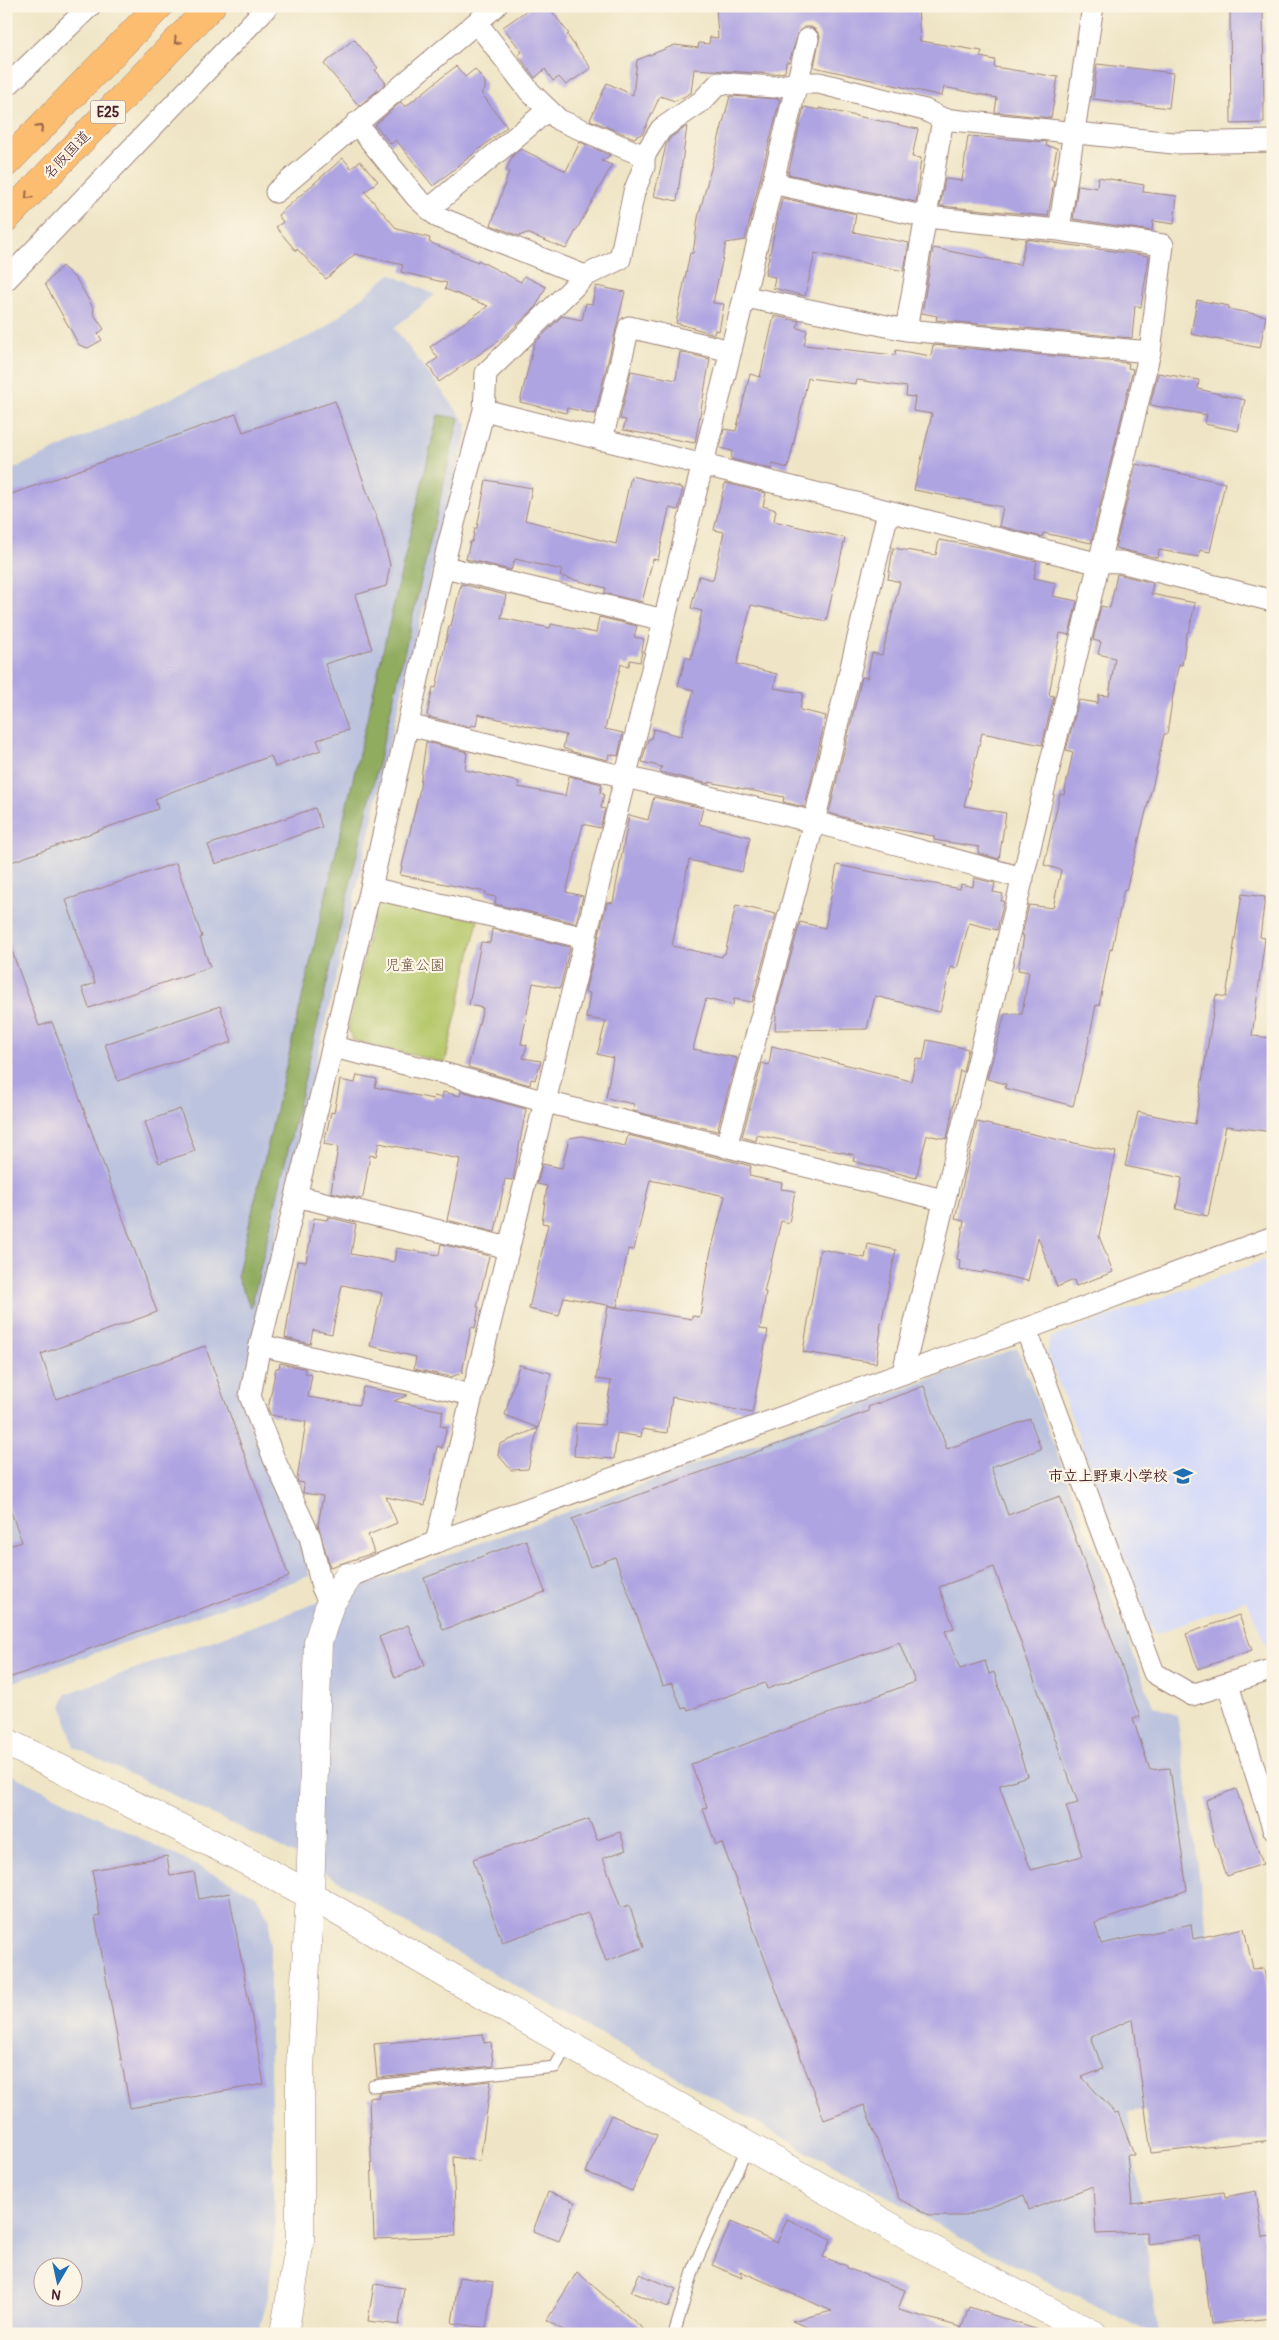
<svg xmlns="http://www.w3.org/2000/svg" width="1279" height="2340" font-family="Pangolin,'Klee One',sans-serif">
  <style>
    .built { fill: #d3d9f9 }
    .industrial { fill: #bcc3de; fill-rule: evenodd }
    .green { fill: #b5c86b; stroke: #80744b }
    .forest { fill: #90ac5f; stroke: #6d6645 }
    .building { fill: #afa4e2; fill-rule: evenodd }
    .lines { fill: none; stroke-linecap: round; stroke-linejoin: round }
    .service-casing { stroke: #9c8278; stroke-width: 13 }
    .minor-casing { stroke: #9c8278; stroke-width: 23 }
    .tertiary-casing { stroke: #9c8278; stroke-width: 29 }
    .motorway-casing { stroke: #9c8278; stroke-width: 29 }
    .service { stroke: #fff; stroke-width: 11 }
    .minor { stroke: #fff; stroke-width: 21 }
    .tertiary { stroke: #fff; stroke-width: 28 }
    .motorway { stroke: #fcbd6f; stroke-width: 28 }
    .oneway { stroke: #9a664a }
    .labels { text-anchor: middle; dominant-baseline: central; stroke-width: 4.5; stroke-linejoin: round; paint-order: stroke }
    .shield { fill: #fcf5e5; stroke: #7f5f63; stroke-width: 1 }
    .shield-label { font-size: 14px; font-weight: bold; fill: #4a1f2b }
    .street-label { font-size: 15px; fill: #4a1f2b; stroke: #fcf5e5 }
    .park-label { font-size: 15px; fill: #6a523e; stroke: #fcf5e5 }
    .poi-label { font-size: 15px; font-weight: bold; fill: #4a1f2b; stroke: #fcf5e5; text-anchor: end }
  </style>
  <rect width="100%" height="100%" fill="#fcf5e5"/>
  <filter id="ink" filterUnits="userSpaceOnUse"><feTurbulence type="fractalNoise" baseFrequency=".02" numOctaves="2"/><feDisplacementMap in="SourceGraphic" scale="10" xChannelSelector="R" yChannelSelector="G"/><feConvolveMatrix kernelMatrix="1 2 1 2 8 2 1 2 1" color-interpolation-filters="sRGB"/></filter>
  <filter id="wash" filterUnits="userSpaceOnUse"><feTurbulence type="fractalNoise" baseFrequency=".0096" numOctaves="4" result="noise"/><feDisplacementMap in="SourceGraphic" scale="20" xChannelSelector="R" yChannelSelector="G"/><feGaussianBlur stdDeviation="1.12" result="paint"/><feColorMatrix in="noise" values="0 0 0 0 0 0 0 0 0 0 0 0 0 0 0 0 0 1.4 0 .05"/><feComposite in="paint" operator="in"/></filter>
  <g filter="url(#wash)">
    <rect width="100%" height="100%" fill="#efe5c6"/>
    <path class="built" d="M 1273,1257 L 1273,1655 L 1270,1656 L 1247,1600 L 1154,1635 L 1047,1352 L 1050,1338 Z"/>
    <path class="industrial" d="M 390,274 L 435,295 L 394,328 L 467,424 L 464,446 L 394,724 L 240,1396 L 263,1459 L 305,1553 L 309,1576 L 6,1685 L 6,472 L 321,331 Z
      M 1017,1348 L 1153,1706 L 1177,1714 L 1230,2099 L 1128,2112 L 1158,2334 L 1152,2334 L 961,2238 L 419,1931 L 298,1856 L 74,1747 L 62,1704 L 66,1694 Z
      M 6,1772 L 256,1895 L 270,1921 L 270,2067 L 275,2228 L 268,2297 L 258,2334 L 6,2334 ZM 42,2268 L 72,2268 L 72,2298 L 42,2298 Z"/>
    <path class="green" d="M 385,901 L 478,920 L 445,1063 L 353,1040 L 348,1029 L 375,908 Z"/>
    <path class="forest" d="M 438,415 L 459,418 L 251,1308 L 237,1277 Z"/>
    <g id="blocks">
      <path class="building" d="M 533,6 L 548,6 L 569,34 L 567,35 L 591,68 L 566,85 L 559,77 L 553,81 L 545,69 L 535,78 L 518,55 L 522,52 L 503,27 Z
        M 716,6 L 918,6 L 920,41 L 982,51 L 980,57 L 995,60 L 994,67 L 1058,77 L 1051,118 L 995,112 L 997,98 L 944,87 L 942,96 L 814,67 L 820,36 L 816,30 L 811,27 L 804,27 L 799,31 L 789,62 L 786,62 L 785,72 L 773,74 L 694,69 L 691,93 L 675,101 L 660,96 L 643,133 L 634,138 L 590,120 L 607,83 L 633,95 L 637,60 L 675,45 L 698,48 L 699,43 L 709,44 L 710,37 L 718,38 Z
        M 1230,6 L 1263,6 L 1264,123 L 1231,124 Z
        M 354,39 L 378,68 L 375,70 L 386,83 L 359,106 L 324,64 Z
        M 1097,64 L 1173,73 L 1169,108 L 1093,99 Z
        M 456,66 L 465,77 L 475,69 L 485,82 L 485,90 L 481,93 L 507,127 L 433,186 L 396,140 L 391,144 L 375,125 L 401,102 L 405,107 Z
        M 730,96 L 780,99 L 745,240 L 726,243 L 713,303 L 724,304 L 719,331 L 715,330 L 714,334 L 676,323 L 690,253 L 693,253 L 698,218 Z
        M 804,107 L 819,110 L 819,108 L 918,129 L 912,157 L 921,158 L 916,202 L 788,174 Z
        M 687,126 L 677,201 L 654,196 L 666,145 L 670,138 Z
        M 968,136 L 1047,142 L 1046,146 L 1057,148 L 1051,180 L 1054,181 L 1048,216 L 940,206 L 945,179 L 962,181 Z
        M 580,142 L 610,155 L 601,161 L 612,165 L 566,249 L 527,233 L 519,236 L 491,225 L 509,172 L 506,171 L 513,155 L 521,149 L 566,171 Z
        M 343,158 L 351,168 L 360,161 L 378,181 L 365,192 L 397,229 L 430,238 L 429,242 L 478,262 L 478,260 L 521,282 L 524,276 L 546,287 L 535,308 L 504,337 L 439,382 L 428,365 L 438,358 L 430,347 L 488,306 L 445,289 L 447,283 L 401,272 L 403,265 L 355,254 L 326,279 L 297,249 L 296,251 L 276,227 L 283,222 L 278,215 Z
        M 1098,177 L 1144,185 L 1143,192 L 1177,196 L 1174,224 L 1153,221 L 1152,231 L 1073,219 L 1078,185 L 1097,188 Z
        M 782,198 L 856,214 L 853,232 L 909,243 L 904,271 L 815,253 L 805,296 L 773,288 L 775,277 L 765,275 Z
        M 1026,239 L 1149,256 L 1141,307 L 1135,306 L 1132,338 L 936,320 L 937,316 L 922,313 L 933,248 L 1020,265 Z
        M 62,266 L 77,280 L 94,309 L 93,313 L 104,329 L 98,334 L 102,340 L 88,348 L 79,345 L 45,284 Z
        M 596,286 L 625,292 L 595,414 L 567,408 L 566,413 L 520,402 L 534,344 L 562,316 L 582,320 L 586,303 L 592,304 Z
        M 1197,300 L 1229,306 L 1228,309 L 1266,316 L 1260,348 L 1191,334 Z
        M 774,316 L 799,321 L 797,328 L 807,330 L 804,345 L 895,355 L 896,350 L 931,356 L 933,345 L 1129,363 L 1128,368 L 1133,369 L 1091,543 L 1043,533 L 1042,537 L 999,526 L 1003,507 L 914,490 L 932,414 L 913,411 L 915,397 L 906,396 L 907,387 L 857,380 L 856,384 L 808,378 L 788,468 L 773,464 L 772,469 L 731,459 L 732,451 L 720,448 L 724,429 L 736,431 L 750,374 L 760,377 Z
        M 680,352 L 710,359 L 695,443 L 623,430 L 626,420 L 620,419 L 631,371 L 676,380 Z
        M 1158,373 L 1199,380 L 1198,389 L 1245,400 L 1238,431 L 1205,424 L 1207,415 L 1150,405 Z
        M 335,401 L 381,531 L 390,565 L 386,586 L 355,595 L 372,649 L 325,664 L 348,730 L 317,740 L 321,750 L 275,767 L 271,756 L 168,793 L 155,799 L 158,809 L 6,864 L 6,496 L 236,414 L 243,432 Z
        M 1136,464 L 1225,483 L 1210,552 L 1200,550 L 1199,557 L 1159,550 L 1158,558 L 1115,548 Z
        M 631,476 L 683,488 L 678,510 L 669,508 L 658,560 L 653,559 L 642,602 L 604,593 L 606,588 L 560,576 L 562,570 L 515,559 L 511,570 L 466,559 L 470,542 L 472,542 L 475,528 L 477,528 L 486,480 L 532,488 L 525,520 L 616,544 Z
        M 725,483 L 766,493 L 763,506 L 776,510 L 774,521 L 845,538 L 826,621 L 751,605 L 737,664 L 777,674 L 774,688 L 803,693 L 800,710 L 826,716 L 805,807 L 783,802 L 784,797 L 709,782 L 709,784 L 660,772 L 662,767 L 642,762 L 648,739 L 651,739 L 653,729 L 681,736 L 694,690 L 678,686 L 686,657 L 691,659 L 702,611 L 691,608 L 699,576 L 713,580 L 724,532 L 714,530 Z
        M 939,540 L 980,547 L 1037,561 L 1034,578 L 1056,583 L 1053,596 L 1077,601 L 1069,635 L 1060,633 L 1049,695 L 1054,696 L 1042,745 L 982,733 L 964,806 L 1006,813 L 999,859 L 978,853 L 979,847 L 934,840 L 934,836 L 872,825 L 829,813 L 862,677 L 867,678 L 872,653 L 882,655 L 900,582 L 888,579 L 893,548 L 936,555 Z
        M 1117,574 L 1153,583 L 1151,594 L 1195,603 L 1189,632 L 1187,632 L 1182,665 L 1179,664 L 1176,676 L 1167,734 L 1164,734 L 1153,784 L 1126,890 L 1124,889 L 1112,949 L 1110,949 L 1099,1006 L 1096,1005 L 1085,1059 L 1073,1106 L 1005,1088 L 1006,1084 L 987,1079 L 1005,1014 L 1022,1014 L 1029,972 L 1018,970 L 1024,936 L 1022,935 L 1029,905 L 1053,908 L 1061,870 L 1044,865 L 1060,794 L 1064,795 L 1073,752 L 1066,750 L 1079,700 L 1098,703 L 1099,695 L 1109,696 L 1115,658 L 1098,654 L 1101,642 L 1093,640 L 1101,606 L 1110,608 Z
        M 461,584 L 506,595 L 501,618 L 550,628 L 551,624 L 596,633 L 599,617 L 637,626 L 634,637 L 644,639 L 640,662 L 630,660 L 629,666 L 621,664 L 605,729 L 623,733 L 618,756 L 609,754 L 608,760 L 573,752 L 563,748 L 566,735 L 478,714 L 476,726 L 471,725 L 471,727 L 429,717 L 427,715 L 433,687 L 436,688 L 449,626 L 451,626 Z
        M 426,742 L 467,752 L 465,770 L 519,782 L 518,787 L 565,796 L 569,776 L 602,784 L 600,793 L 604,794 L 601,808 L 605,809 L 600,828 L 583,824 L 566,892 L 583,896 L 576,923 L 495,904 L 496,897 L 486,895 L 486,892 L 400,875 L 419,793 Z
        M 654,797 L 703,808 L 699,824 L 750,837 L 742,872 L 689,860 L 672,946 L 722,957 L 723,954 L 725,954 L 736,905 L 776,914 L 752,1002 L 734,999 L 733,1005 L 706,999 L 693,1049 L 737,1058 L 717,1131 L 633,1111 L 634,1104 L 606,1098 L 613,1058 L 597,1054 L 606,1021 L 586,1018 L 590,993 L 585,992 L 607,902 L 613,903 L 629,815 L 648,820 Z
        M 315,808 L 322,827 L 215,864 L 208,845 Z
        M 176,863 L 202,937 L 200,938 L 210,967 L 89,1008 L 82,988 L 95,983 L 66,900 Z
        M 837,865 L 960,889 L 961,884 L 973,887 L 974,878 L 995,883 L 993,892 L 1003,894 L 1001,901 L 1004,901 L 997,930 L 969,923 L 957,969 L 951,967 L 940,1012 L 875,996 L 867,1029 L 775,1030 L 777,1006 L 800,922 L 825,928 Z
        M 1242,894 L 1265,897 L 1260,937 L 1265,938 L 1252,1036 L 1273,1038 L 1273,1132 L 1226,1126 L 1208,1216 L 1176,1209 L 1182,1178 L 1125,1166 L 1138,1112 L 1195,1124 L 1216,995 L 1226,997 Z
        M 492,929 L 570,947 L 560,988 L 533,983 L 521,1044 L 527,1045 L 523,1058 L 541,1061 L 535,1080 L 531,1079 L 530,1085 L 468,1067 L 483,1008 L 469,1005 L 481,942 L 490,943 Z
        M 6,943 L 9,943 L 39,1026 L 52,1022 L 157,1312 L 41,1354 L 56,1399 L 205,1346 L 289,1577 L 6,1679 L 6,1547 L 22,1542 L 6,1498 Z
        M 220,1006 L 232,1042 L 118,1081 L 105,1044 Z
        M 927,1040 L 968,1049 L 963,1072 L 960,1070 L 947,1139 L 927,1135 L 916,1178 L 853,1161 L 855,1155 L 757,1135 L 756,1141 L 742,1137 L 762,1063 L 769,1065 L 772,1046 L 911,1081 L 916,1058 L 923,1060 Z
        M 357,1075 L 377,1079 L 375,1087 L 433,1099 L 434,1096 L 442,1098 L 443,1092 L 460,1096 L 461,1091 L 526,1109 L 513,1180 L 505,1179 L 495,1232 L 447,1220 L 460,1159 L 379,1143 L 376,1156 L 370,1155 L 363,1197 L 361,1199 L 331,1192 L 338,1147 L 324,1144 L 331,1112 L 334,1113 L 340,1080 L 355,1083 Z
        M 180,1109 L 195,1151 L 159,1163 L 145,1122 Z
        M 977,1122 L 1116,1152 L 1099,1236 L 1113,1272 L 1076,1286 L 1074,1280 L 1057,1287 L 1038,1237 L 1028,1281 L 983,1271 L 983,1273 L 959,1269 L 960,1260 L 957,1259 L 964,1221 L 955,1219 Z
        M 628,1135 L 751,1166 L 749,1176 L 782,1183 L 781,1189 L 795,1191 L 789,1223 L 781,1221 L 764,1292 L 766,1292 L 760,1329 L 768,1330 L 752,1413 L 672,1397 L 667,1433 L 642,1429 L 641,1437 L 617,1433 L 614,1459 L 574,1456 L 576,1423 L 604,1425 L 611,1381 L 596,1379 L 608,1306 L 692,1319 L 692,1316 L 700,1317 L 709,1259 L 725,1196 L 650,1180 L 634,1250 L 628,1249 L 617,1307 L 564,1297 L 559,1316 L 529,1309 L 548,1224 L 542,1223 L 547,1186 L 537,1184 L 542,1164 L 562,1168 L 569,1138 L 582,1136 L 625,1146 Z
        M 328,1217 L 356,1224 L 351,1254 L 394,1262 L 396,1248 L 439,1255 L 441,1244 L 489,1256 L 477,1307 L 479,1307 L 475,1328 L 471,1327 L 462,1373 L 451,1377 L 414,1369 L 416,1357 L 370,1346 L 382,1293 L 342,1285 L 332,1334 L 313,1330 L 310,1344 L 285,1338 L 297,1261 L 306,1262 L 314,1218 L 327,1220 Z
        M 868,1244 L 896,1250 L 880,1329 L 881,1329 L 876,1363 L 803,1352 L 820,1249 L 865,1258 Z
        M 280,1363 L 306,1369 L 305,1373 L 312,1375 L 308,1397 L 359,1405 L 363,1387 L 408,1395 L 394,1401 L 443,1411 L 440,1426 L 447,1427 L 442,1448 L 437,1446 L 425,1505 L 386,1497 L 397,1523 L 368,1535 L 374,1553 L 330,1567 L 318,1525 L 323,1496 L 303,1493 L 304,1483 L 298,1482 L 297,1479 L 306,1422 L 271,1415 L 268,1409 L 276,1368 L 279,1368 Z
        M 519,1365 L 551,1373 L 538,1428 L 505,1415 Z
        M 924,1386 L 947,1449 L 1030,1419 L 1041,1449 L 991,1467 L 1008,1515 L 1060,1496 L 1140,1717 L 1133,1719 L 1150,1770 L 1170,1768 L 1187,1890 L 1095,1923 L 1101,1944 L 1191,1924 L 1193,1939 L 1244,1928 L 1253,1969 L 1264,1968 L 1273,2026 L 1273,2140 L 1151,2153 L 1133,2019 L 1091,2037 L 1103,2069 L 1082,2077 L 1115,2113 L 1118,2112 L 1134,2155 L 1127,2155 L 1132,2204 L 1224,2192 L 1225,2197 L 1256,2191 L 1263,2237 L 1273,2236 L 1273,2318 L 1211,2324 L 1200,2237 L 1148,2244 L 1146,2232 L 1096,2234 L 1093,2186 L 1029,2210 L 1024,2195 L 965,2216 L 931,2216 L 899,2199 L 864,2105 L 824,2120 L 722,1843 L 716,1845 L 703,1809 L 707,1807 L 691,1764 L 915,1682 L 899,1642 L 767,1689 L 765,1683 L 688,1710 L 687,1707 L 682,1709 L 672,1683 L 663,1686 L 615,1557 L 590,1567 L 572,1519 L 869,1411 L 868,1407 ZM 994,1567 L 1078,1803 L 1066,1806 L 1082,1856 L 1031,1870 L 1000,1788 L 1000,1785 L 1027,1776 L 994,1672 L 989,1674 L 985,1661 L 960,1669 L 945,1631 L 954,1628 L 939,1587 Z
        M 538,1428 L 528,1469 L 511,1470 L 498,1455 L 500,1444 Z
        M 526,1540 L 545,1592 L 443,1630 L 424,1578 Z
        M 1239,1615 L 1252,1650 L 1198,1669 L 1186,1634 Z
        M 408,1625 L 425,1665 L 395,1678 L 379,1637 Z
        M 1236,1789 L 1263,1864 L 1227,1876 L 1214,1841 L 1206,1800 Z
        M 589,1819 L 597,1840 L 620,1832 L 626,1850 L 603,1858 L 621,1908 L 629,1905 L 644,1947 L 606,1961 L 588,1913 L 502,1942 L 473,1859 Z
        M 167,1856 L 170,1876 L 194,1872 L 199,1899 L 229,1893 L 264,2084 L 130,2108 L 95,1917 L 100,1916 L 92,1870 Z
        M 483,2034 L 484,2043 L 491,2042 L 493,2066 L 377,2078 L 374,2044 Z
        M 491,2081 L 480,2161 L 453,2157 L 456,2236 L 374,2239 L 369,2098 L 379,2097 L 378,2093 Z
        M 611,2115 L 657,2135 L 632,2191 L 586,2172 Z
        M 548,2192 L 575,2202 L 559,2241 L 533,2231 Z
        M 787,2219 L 831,2239 L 823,2257 L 847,2266 L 847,2268 L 905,2290 L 898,2310 L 961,2327 L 961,2330 L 969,2307 L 1038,2330 L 1038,2334 L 825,2334 L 792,2321 L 832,2311 L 740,2271 L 742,2278 L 712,2265 L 731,2222 L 777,2243 Z
        M 577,2272 L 649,2334 L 569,2334 L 547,2320 Z
        M 639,2274 L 676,2289 L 668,2307 L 631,2292 Z
        M 459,2277 L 493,2282 L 486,2328 L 452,2323 Z
        M 374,2284 L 404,2288 L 399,2325 L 368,2321 Z"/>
    </g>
  </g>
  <g filter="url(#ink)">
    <use href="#blocks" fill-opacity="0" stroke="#9c8278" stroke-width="1"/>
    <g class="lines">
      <defs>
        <path id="service" d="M 373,2086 L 555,2067 L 568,2044
          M 674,2334 L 696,2262 L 748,2146"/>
        <path id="minor" d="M 477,23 L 530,92 L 559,120 L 644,156
          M 6,87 L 90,6
          M 356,123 L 416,197 L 438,217 L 585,276
          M 772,183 L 926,217 L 1059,230
          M 276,192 L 496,6
          M 429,209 L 548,110
          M 6,280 L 268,6
          M 746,297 L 906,330 L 1150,352
          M 906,330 L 943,119
          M 484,410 L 1088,561 L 1121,562 L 1273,601
          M 602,440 L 629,327 L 731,351
          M 445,567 L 664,620
          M 408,725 L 814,822 L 1023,878
          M 371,888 L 586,938
          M 333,1047 L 443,1073 L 546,1102 L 943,1200
          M 726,1147 L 814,822 L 888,512
          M 296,1196 L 509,1248
          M 1026,1329 L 1154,1673 L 1192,1695 L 1273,1669
          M 260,1345 L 471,1395
          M 903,1372 L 1150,352 L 1163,245 L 1059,230 L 1093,6
          M 436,1542 L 808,39
          M 348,1577 L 436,1542 L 1026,1329 L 1273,1237
          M 330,1604 L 322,1587 L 310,1537 L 274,1459 L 250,1396 L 260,1345 L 371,888 L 447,550 L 484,410 L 486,373 L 585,276 L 620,259 L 634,192 L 644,167 L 644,156 L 661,129 L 702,101 L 719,83 L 774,87 L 796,83 L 819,83 L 925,110 L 943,119 L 1173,143 L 1273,141
          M 1228,1685 L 1273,1828"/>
        <path id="tertiary" d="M 6,1742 L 235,1855 L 310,1895 L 482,1995 L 914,2240 L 1093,2334
          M 284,2334 L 300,2241 L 300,2068 L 310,1895 L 318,1642 L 330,1604 L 348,1577"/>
        <path id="motorway" d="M 6,163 L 159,6
          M 6,218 L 211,6"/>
      </defs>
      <use href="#service" class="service-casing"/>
      <use href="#minor" class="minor-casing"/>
      <use href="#tertiary" class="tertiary-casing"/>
      <use href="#motorway" class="motorway-casing"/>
      <use href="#service" class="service"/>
      <use href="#minor" class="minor"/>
      <use href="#tertiary" class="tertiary"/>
      <use href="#motorway" class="motorway"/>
    </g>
    <defs><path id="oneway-chevron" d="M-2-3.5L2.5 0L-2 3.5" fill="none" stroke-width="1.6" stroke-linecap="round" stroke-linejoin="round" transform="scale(1.25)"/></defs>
    <g class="oneway">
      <use href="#oneway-chevron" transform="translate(177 41) rotate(134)"/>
      <use href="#oneway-chevron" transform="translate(40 128) rotate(-45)"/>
      <use href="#oneway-chevron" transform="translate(28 196) rotate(134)"/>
    </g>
  </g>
  <defs>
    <symbol id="school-bare" viewBox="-9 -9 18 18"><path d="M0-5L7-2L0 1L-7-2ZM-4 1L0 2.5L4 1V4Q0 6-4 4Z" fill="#1f6fb2" stroke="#fcf5e5" stroke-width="2.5" paint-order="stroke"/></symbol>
  </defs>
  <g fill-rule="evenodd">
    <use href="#school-bare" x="1169" y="1462" width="28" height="28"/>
  </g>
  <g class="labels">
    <rect class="shield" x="90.5" y="100.5" width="35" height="23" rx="4"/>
    <g class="shield-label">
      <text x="108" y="112">E25</text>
    </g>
    <g class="street-label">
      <text transform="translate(67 155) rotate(-46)">名阪国道</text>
    </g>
    <g class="park-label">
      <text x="415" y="965">児童公園</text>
    </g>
    <g class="poi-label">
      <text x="1168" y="1476">市立上野東小学校</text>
    </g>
  </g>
  <rect width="1279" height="2340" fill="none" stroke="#fcf5e5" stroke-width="25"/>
  <g transform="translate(58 2282) rotate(189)"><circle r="24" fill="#fcf5e5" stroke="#b59f9b"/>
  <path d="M0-4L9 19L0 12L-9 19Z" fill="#1f6fb2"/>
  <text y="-8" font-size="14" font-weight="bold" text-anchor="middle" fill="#4a1f2b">N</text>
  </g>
</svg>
